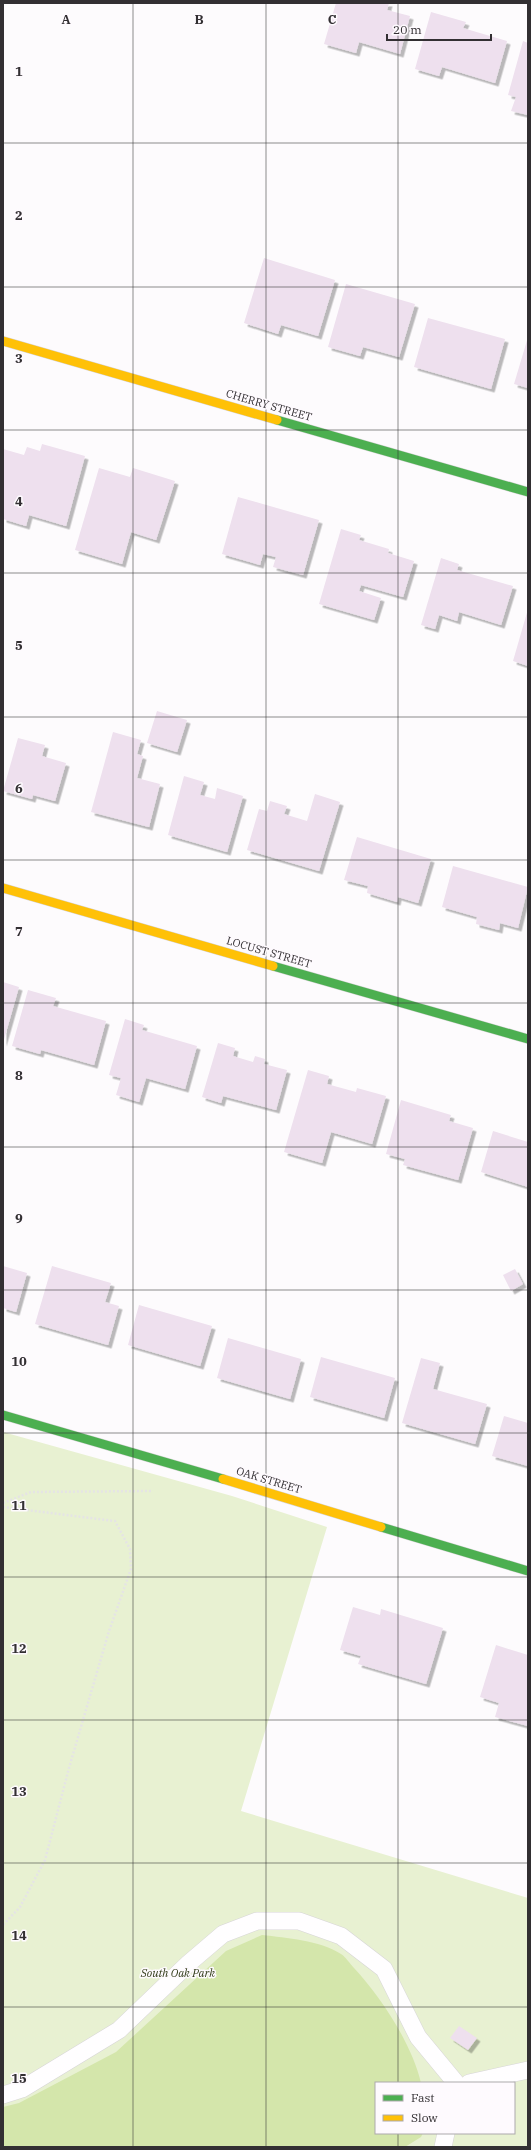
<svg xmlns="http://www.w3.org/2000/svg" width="531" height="2150" font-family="'IBM Plex Serif',serif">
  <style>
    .green { fill: #e8f1d2; fill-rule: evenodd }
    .water { fill: #d4e6ab }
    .building { fill: #eee0ee; filter: url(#shadow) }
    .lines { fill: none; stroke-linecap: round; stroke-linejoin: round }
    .lane-casing { stroke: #d7d5d7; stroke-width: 18 }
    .fast-casing { stroke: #d7d5d7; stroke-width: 10 }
    .slow-casing { stroke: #d7d5d7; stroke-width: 10 }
    .path { stroke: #e5e4e5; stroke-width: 2.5; stroke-dasharray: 2 2; stroke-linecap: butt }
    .lane { stroke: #fffeff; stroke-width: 17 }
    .fast { stroke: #4caf50; stroke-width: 9 }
    .slow { stroke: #ffc107; stroke-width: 9 }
    .grid { fill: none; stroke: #322f32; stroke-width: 1; stroke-opacity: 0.55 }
    .labels { text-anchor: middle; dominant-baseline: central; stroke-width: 3; stroke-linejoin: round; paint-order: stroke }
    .street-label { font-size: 11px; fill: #322f32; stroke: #fefafe }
    .park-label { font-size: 11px; font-style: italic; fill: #303a17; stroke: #fefafe }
    .grid-label { font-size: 13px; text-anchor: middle; font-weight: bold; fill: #322f32; stroke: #fefafe; stroke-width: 3; stroke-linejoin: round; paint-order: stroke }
  </style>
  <defs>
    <filter id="shadow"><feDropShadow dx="3.5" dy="3.5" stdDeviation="0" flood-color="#0004"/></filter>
  </defs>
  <rect width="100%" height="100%" fill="#fdfbfd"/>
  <path class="green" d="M 3,1432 L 232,1496 L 327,1527 L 241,1811 L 528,1898 L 528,2147 L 3,2147 ZM 376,2083 L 514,2083 L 514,2133 L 376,2133 Z"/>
  <path class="water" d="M 262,1935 C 287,1938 319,1940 341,1954 C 346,1957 350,1964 354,1968 C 381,1997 412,2044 421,2083 L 376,2083 L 376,2133 L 423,2133 L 421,2137 L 405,2147 L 3,2147 L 3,2107 L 19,2103 L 116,2052 L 226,1951 Z"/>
  <path class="building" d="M 336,3 L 389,3 L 387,10 L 410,16 L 400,54 L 359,42 L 356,53 L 324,44 Z
    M 431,12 L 466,22 L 463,28 L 507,41 L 495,83 L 442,67 L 439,76 L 415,69 Z
    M 523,41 L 528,43 L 528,115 L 511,111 L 516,97 L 508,95 Z
    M 264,258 L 335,280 L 318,336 L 281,325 L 278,334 L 244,323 Z
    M 346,284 L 415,304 L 399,357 L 363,347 L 360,356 L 328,347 Z
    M 428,318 L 505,339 L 491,389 L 414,367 Z
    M 528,337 L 528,388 L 514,384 Z
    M 42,444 L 85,456 L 66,526 L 29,515 L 26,526 L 3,519 L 3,449 L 24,455 L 27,447 L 40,451 Z
    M 99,468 L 130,477 L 133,468 L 175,481 L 156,540 L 131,532 L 122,564 L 75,550 Z
    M 238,497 L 319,520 L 303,575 L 273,567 L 276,557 L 263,554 L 260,565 L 222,554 Z
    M 341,529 L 361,535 L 359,540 L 389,549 L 388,553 L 414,561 L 403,597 L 361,585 L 359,591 L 381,598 L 374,620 L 319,604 Z
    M 441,558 L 459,564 L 457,570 L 513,586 L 501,625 L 459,612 L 457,621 L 439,615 L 435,629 L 421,625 Z
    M 528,609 L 528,666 L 513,661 Z
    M 157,711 L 187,720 L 177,752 L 147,743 Z
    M 113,732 L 141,740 L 137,754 L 143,756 L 137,778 L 160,784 L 149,827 L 91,812 Z
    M 18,738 L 45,745 L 42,756 L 66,763 L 55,801 L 33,795 L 32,799 L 3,791 Z
    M 184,776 L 204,782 L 200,795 L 215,799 L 217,788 L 243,796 L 227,852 L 168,835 Z
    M 315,794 L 340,802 L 319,871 L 247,850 L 259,809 L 267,811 L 270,801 L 287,806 L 284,814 L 307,821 Z
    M 357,837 L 431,859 L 418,903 L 398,897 L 397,902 L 367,893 L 368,886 L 344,880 Z
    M 453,866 L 528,887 L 518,928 L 500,923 L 499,930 L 476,924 L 477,917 L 442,907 Z
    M 3,982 L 19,987 L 3,1043 Z
    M 28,990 L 56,998 L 53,1006 L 106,1021 L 94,1065 L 41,1050 L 40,1054 L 12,1046 Z
    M 125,1019 L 144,1025 L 142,1030 L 197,1046 L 185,1089 L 146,1078 L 139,1102 L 116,1095 L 121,1078 L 109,1075 Z
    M 218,1043 L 235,1048 L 233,1056 L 253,1062 L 255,1056 L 265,1059 L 264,1064 L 287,1070 L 276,1110 L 223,1096 L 221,1103 L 202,1097 Z
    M 308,1070 L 329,1076 L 327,1084 L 356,1092 L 357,1088 L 386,1096 L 372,1144 L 331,1132 L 322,1163 L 284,1152 Z
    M 401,1100 L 451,1115 L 449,1121 L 473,1128 L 458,1180 L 403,1165 L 405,1159 L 386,1154 Z
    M 493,1131 L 528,1142 L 528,1187 L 481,1172 Z
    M 3,1266 L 27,1273 L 16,1312 L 3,1308 Z
    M 52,1266 L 111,1283 L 105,1302 L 119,1306 L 108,1345 L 35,1324 Z
    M 515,1269 L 523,1284 L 511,1291 L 503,1275 Z
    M 139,1305 L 212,1326 L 200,1366 L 128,1345 Z
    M 228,1338 L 301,1359 L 290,1399 L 217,1378 Z
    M 321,1357 L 395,1378 L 384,1418 L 310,1397 Z
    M 421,1358 L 440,1363 L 433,1389 L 487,1404 L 475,1444 L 402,1423 Z
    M 504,1416 L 528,1423 L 528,1466 L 492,1456 Z
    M 353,1607 L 380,1615 L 381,1609 L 443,1628 L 426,1684 L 358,1664 L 361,1656 L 340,1650 Z
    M 496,1645 L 528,1655 L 528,1726 L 495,1717 L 499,1703 L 480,1697 Z
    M 459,2026 L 477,2038 L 468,2050 L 450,2038 Z"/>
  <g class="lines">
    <defs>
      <path id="lane" d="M 469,2083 L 528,2070
        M 3,2095 L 22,2089 L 119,2030 L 189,1963 L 223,1934 L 257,1921 L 299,1921 L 341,1936 L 384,1969 L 418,2037 L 456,2083
        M 443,2147 L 446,2133"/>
      <path id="fast" d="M 277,420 L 528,492
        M 273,966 L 528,1039
        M 3,1415 L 223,1479
        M 381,1527 L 528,1571"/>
      <path id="slow" d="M 3,341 L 277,420
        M 3,888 L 273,966
        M 223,1479 L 381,1527"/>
    </defs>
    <use href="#lane" class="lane-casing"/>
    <use href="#fast" class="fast-casing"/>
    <use href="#slow" class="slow-casing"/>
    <path class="path" d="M 3,1503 L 31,1492 L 153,1491
      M 3,1507 L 115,1521 L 130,1549 L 131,1569 L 109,1631 L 69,1768 L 45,1860 L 20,1907 L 3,1925"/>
    <use href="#lane" class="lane"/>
    <use href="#fast" class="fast"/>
    <use href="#slow" class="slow"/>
  </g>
  <path class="grid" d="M 133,3 L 133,2147M 266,3 L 266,2147M 398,3 L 398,2083M 3,143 L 528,143M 3,287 L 528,287M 3,430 L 528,430M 3,573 L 528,573M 3,717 L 528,717M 3,860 L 528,860M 3,1003 L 528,1003M 3,1147 L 528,1147M 3,1290 L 528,1290M 3,1433 L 528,1433M 3,1577 L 528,1577M 3,1720 L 528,1720M 3,1863 L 528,1863M 3,2007 L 528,2007M 398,2133 L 398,2147"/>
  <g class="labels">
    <g class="street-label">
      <text transform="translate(269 405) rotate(16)">CHERRY STREET</text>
      <text transform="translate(269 952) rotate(16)">LOCUST STREET</text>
      <text transform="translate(269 1480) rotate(17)">OAK STREET</text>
    </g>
    <g class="park-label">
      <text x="178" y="1973">South Oak Park</text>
    </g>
  </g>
  <g class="grid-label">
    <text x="66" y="24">A</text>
    <text x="199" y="24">B</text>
    <text x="332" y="24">C</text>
    <text x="19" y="76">1</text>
    <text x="19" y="220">2</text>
    <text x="19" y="363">3</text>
    <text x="19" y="506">4</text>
    <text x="19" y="650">5</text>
    <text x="19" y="793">6</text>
    <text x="19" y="936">7</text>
    <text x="19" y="1080">8</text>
    <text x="19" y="1223">9</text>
    <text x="19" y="1366">10</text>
    <text x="19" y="1510">11</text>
    <text x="19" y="1653">12</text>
    <text x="19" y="1796">13</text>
    <text x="19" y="1940">14</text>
    <text x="19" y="2083">15</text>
  </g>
  <rect width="531" height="2150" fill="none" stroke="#322f32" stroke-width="8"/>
  <rect x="375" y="2082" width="140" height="52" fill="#fefafe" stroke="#aca9ac"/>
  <rect x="383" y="2095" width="20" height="6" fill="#4caf50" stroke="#aca9ac"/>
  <text x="411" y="2102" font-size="12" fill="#322f32">Fast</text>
  <rect x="383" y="2115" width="20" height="6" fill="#ffc107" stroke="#aca9ac"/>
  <text x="411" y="2122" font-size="12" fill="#322f32">Slow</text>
  <path d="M387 34v6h104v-6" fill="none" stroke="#322f32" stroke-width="2"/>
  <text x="393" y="34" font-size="12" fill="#322f32" stroke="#fefafe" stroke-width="3" paint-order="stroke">20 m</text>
</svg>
